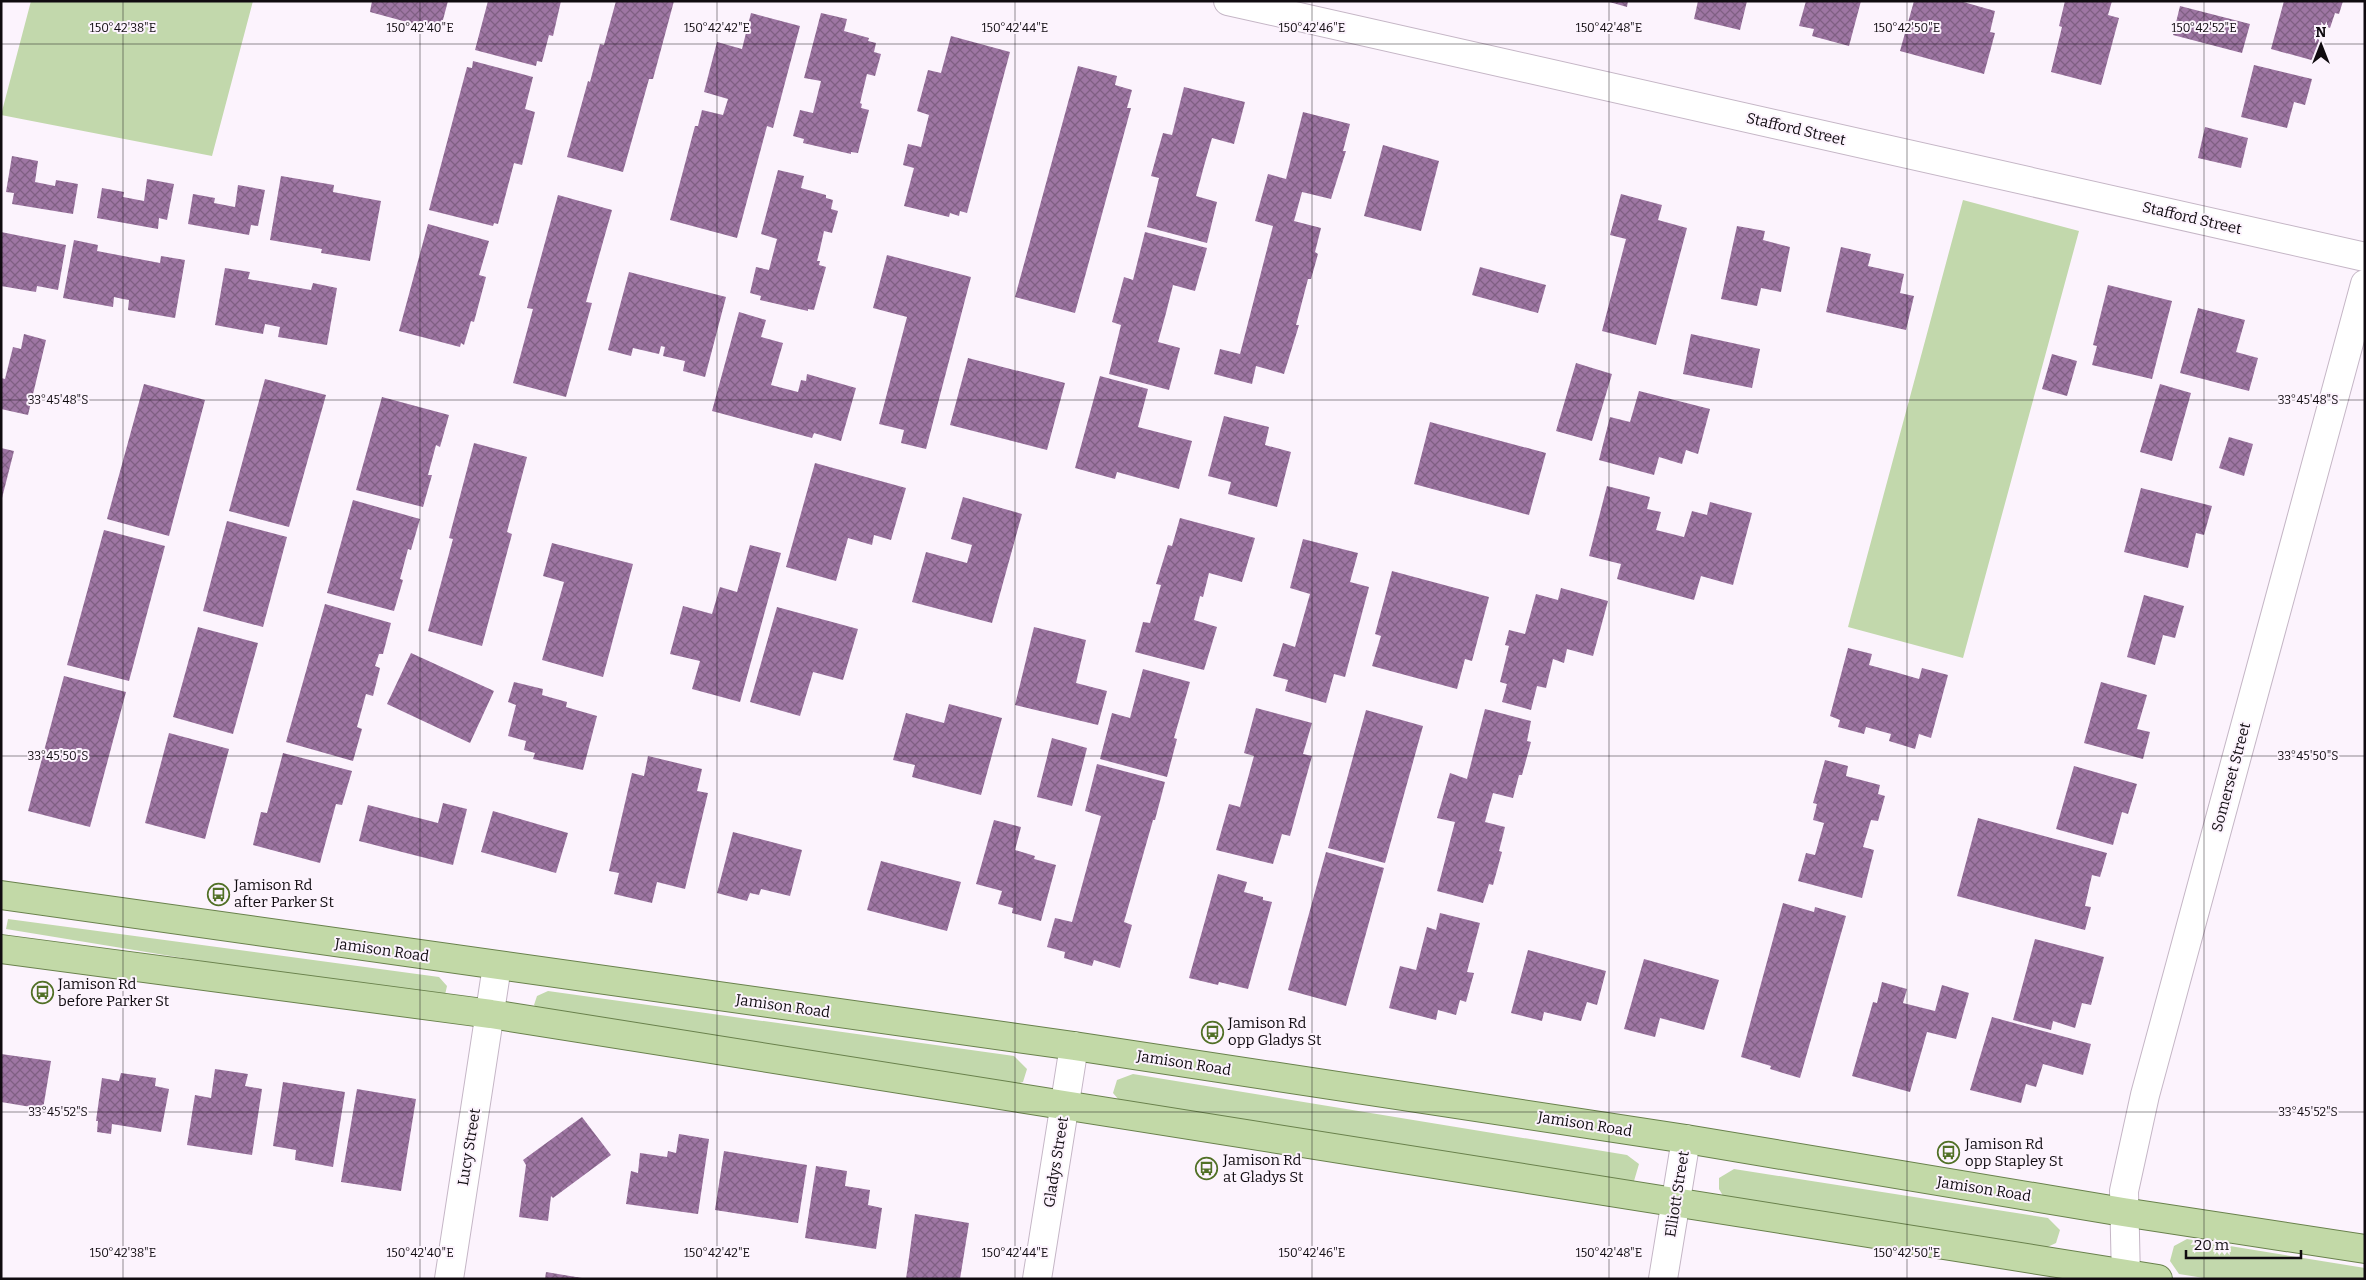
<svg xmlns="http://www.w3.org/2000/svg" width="2366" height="1280" font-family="Bitter,serif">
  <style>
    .grass { fill: #c2d8ac }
    .building { fill: url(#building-cross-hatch) }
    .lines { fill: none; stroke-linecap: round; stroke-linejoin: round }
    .minor-casing { stroke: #c5b6c6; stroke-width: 30 }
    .major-casing { stroke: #69814c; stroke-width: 30 }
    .minor { stroke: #fff; stroke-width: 28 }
    .major { stroke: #c2d9a7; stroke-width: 28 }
    .ticks { fill: none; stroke: #100b10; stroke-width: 1; stroke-opacity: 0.45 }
    .labels { text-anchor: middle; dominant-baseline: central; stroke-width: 4; stroke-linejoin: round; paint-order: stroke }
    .street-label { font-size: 15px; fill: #100b10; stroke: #fcf3fd }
    .poi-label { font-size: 15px; fill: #100b10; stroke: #fcf3fd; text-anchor: start }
    .ticks-label { font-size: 12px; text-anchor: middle; fill: #100b10; stroke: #fcf3fd; stroke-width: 4; stroke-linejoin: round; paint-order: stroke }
  </style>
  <defs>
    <pattern id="building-cross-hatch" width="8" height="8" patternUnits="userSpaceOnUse" patternTransform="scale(1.25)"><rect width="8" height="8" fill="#9e76a3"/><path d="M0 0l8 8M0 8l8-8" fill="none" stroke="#7f5f83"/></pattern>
  </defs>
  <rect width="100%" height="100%" fill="#fcf3fd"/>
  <path class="grass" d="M 31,1 L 253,1 L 212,156 L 1,115 Z
    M 1963,200 L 2079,231 L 1963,658 L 1848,627 Z
    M 8,919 L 439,977 L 447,986 L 445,995 L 434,999 L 6,929 Z
    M 548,991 L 1014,1056 L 1027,1069 L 1023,1082 L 1008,1087 L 543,1015 L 534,1005 L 537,996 Z
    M 1133,1074 L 1627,1155 L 1639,1164 L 1634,1181 L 1619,1187 L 1124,1106 L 1113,1093 L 1117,1080 Z
    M 1734,1169 L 2048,1218 L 2060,1230 L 2056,1243 L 2041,1250 L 1726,1201 L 1719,1189 L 1719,1178 Z
    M 2187,1239 L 2365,1268 L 2365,1279 L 2210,1279 L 2179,1274 L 2170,1261 L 2174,1246 Z"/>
  <path class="building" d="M 372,1 L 448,1 L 440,31 L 370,12 Z
    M 488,1 L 561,1 L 553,36 L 549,35 L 542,62 L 537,61 L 536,66 L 475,50 Z
    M 616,1 L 674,1 L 653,79 L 649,79 L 623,172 L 567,157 L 588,81 L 590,82 L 600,44 L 604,45 Z
    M 1606,1 L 1628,1 L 1627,7 Z
    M 1698,1 L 1747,1 L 1740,30 L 1694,19 Z
    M 1806,1 L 1861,1 L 1849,46 L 1812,36 L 1814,29 L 1799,26 Z
    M 1914,1 L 1960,1 L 1995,11 L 1990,32 L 1995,33 L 1984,74 L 1900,51 Z
    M 2065,1 L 2112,1 L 2108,15 L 2119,18 L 2101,85 L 2051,72 L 2062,27 L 2059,26 Z
    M 2284,1 L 2343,1 L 2339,14 L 2335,13 L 2330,28 L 2325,26 L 2315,61 L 2271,49 Z
    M 2180,6 L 2250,24 L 2242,53 L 2173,35 Z
    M 751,13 L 800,26 L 773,128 L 767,126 L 737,238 L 670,220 L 695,126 L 698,126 L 702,110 L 723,115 L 728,99 L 704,92 L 717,42 L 742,49 Z
    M 821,13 L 847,19 L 844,31 L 869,38 L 868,41 L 876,43 L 874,52 L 881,54 L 875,76 L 867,74 L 860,103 L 862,104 L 861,108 L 869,110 L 858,153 L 851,152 L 851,154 L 803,143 L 804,139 L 793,136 L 800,110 L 813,113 L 821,81 L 804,78 Z
    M 951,36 L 1010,52 L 967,213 L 960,211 L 959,216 L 950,213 L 949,217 L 904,206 L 914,168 L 903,165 L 908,144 L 921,147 L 929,115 L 917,111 L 928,70 L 941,73 Z
    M 473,61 L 533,77 L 525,109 L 535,112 L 522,165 L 514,163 L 498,224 L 494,223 L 493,226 L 429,210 L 467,67 L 472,68 Z
    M 2254,65 L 2312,79 L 2305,105 L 2294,102 L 2287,128 L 2241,117 Z
    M 1078,66 L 1117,76 L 1115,85 L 1132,90 L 1127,108 L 1131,108 L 1075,313 L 1015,297 Z
    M 1184,87 L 1245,102 L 1234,144 L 1212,138 L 1204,166 L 1196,196 L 1217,202 L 1207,243 L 1147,227 L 1159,178 L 1151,176 L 1157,154 L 1163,133 L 1172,135 Z
    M 1303,112 L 1350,124 L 1343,151 L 1346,151 L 1331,199 L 1302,192 L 1294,221 L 1321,228 L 1315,252 L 1318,254 L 1311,279 L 1308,279 L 1296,325 L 1299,325 L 1284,374 L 1256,366 L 1252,384 L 1214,374 L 1220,349 L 1240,354 L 1273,226 L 1255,221 L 1268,174 L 1286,179 Z
    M 2205,127 L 2248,138 L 2241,168 L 2198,158 Z
    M 1383,145 L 1439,161 L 1421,231 L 1364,216 Z
    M 12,156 L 38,161 L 35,182 L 55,186 L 56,180 L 78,184 L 73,214 L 12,204 L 14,193 L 6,192 Z
    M 778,170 L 804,176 L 801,188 L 826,195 L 826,198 L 833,200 L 831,209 L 838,211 L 832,233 L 824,231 L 820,249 L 817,261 L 820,261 L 819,265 L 826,267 L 814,310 L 808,309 L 808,311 L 760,300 L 761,296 L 750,293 L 756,267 L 769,270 L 777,239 L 761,234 Z
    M 281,176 L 334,185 L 333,192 L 381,201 L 370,261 L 321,253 L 322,249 L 270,240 Z
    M 147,179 L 174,184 L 167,220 L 159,218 L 158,229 L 97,218 L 102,188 L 124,192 L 123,197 L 144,201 Z
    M 238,185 L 265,190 L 258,226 L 251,225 L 249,235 L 188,224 L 193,194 L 215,198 L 214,203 L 235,207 Z
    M 1621,194 L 1662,205 L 1658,220 L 1687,228 L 1656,345 L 1602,331 L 1626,239 L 1610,235 Z
    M 558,195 L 612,210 L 586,302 L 592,303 L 566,397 L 513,383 L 533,309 L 527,308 Z
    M 428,224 L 489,241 L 479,275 L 486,277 L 474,322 L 471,321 L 464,345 L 461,343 L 460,347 L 399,331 Z
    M 1737,226 L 1765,231 L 1763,240 L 1790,247 L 1781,292 L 1761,288 L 1757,306 L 1721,299 Z
    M 1,232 L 66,245 L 58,290 L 37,286 L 36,292 L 1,286 Z
    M 1145,232 L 1207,248 L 1195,291 L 1173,285 L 1166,313 L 1158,342 L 1180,348 L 1169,390 L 1109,374 L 1121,325 L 1112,322 L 1124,277 L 1133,280 Z
    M 74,240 L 98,245 L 97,251 L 160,263 L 161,256 L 185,260 L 175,318 L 128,310 L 129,300 L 123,299 L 114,297 L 113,307 L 63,298 Z
    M 1841,247 L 1871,254 L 1868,266 L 1904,274 L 1900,293 L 1914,296 L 1906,330 L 1826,312 Z
    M 887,255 L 971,277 L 926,449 L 901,443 L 904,430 L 879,424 L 907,317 L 873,308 Z
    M 1480,267 L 1546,285 L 1538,313 L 1472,295 Z
    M 225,268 L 250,272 L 248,279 L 311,290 L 313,283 L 337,288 L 327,345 L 278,337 L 280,327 L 265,324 L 263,334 L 215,325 Z
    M 629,272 L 726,297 L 705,377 L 683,371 L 685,361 L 663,356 L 665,347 L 661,346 L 659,354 L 633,348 L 631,356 L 608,350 Z
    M 2108,285 L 2172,301 L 2152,379 L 2092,365 L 2097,346 L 2093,345 Z
    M 2198,308 L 2245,320 L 2236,352 L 2258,358 L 2249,391 L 2180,373 Z
    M 739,312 L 766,320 L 761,337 L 783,343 L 771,385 L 798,392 L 801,380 L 806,381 L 807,374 L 856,388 L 841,441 L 814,433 L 812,438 L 712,411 Z
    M 24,334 L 46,340 L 28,415 L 1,409 L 1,378 L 5,379 L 13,347 L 21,349 Z
    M 1691,334 L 1760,349 L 1752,388 L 1683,374 Z
    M 2052,354 L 2077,361 L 2067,396 L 2042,389 Z
    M 968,358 L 1065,383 L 1047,450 L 950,425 Z
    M 1576,363 L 1612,374 L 1592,441 L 1556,431 Z
    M 1100,376 L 1148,389 L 1138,427 L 1192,441 L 1179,489 L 1117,472 L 1115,479 L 1075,468 Z
    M 265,379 L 326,395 L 289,527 L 229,511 Z
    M 144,384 L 205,400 L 169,536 L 107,519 Z
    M 2160,384 L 2191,393 L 2172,461 L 2140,452 Z
    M 1639,391 L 1710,409 L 1698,454 L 1686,450 L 1682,464 L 1659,457 L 1654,475 L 1599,460 L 1610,417 L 1630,422 Z
    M 382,397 L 449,415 L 440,447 L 436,445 L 428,475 L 432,475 L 423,507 L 356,490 Z
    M 1224,416 L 1269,427 L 1265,445 L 1291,452 L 1277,507 L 1228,494 L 1231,482 L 1208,476 Z
    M 1430,422 L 1546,453 L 1529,515 L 1414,484 Z
    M 2229,437 L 2253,444 L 2244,476 L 2219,468 Z
    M 474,443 L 527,457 L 507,532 L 512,534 L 482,646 L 428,631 L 453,539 L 449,538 Z
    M 1,448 L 14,451 L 2,498 L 1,498 Z
    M 815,463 L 906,488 L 891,540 L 874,535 L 872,545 L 848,538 L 836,581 L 786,567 Z
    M 1607,486 L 1650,497 L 1647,509 L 1661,512 L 1656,530 L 1684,537 L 1692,511 L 1707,515 L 1710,502 L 1752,513 L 1733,585 L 1701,576 L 1694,600 L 1617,579 L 1621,564 L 1589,556 Z
    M 2141,488 L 2212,506 L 2204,535 L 2196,533 L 2188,568 L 2124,552 Z
    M 963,497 L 1022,514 L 992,623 L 912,602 L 926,552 L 967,563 L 972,545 L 951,539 Z
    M 353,500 L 420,519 L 411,550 L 408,549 L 400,579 L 403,580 L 394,611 L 327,593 Z
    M 1180,518 L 1255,538 L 1242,582 L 1209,573 L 1203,597 L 1200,596 L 1194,620 L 1217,627 L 1204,670 L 1135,652 L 1143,622 L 1150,623 L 1161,585 L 1156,584 L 1168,545 L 1172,546 Z
    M 227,521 L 287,537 L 263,627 L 203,611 Z
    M 104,530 L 165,546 L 129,681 L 67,665 Z
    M 1303,539 L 1358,553 L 1350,582 L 1369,587 L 1345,677 L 1334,674 L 1326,703 L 1285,691 L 1288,680 L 1273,676 L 1283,643 L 1295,647 L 1310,594 L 1290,588 Z
    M 552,543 L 633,564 L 603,677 L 542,660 L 564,582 L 543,576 Z
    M 750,545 L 781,553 L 740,702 L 692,689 L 700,661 L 670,654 L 683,606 L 712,614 L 720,587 L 737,592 Z
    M 1392,571 L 1489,597 L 1472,661 L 1465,659 L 1457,689 L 1372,666 L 1381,636 L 1375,634 Z
    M 1561,588 L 1608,601 L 1593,656 L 1567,649 L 1564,663 L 1553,659 L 1546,688 L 1537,686 L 1531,710 L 1502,702 L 1507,684 L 1500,682 L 1509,646 L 1505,645 L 1509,630 L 1525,634 L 1536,594 L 1558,600 Z
    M 2144,595 L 2184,606 L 2175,638 L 2163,635 L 2155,665 L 2127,657 Z
    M 325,604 L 391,623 L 383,654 L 379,654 L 375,666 L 380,668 L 373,696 L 366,694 L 357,727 L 362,729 L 353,761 L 286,742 Z
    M 777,607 L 858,629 L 843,680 L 813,672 L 800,716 L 750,702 Z
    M 198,627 L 258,643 L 233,734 L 173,717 Z
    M 1034,627 L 1086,640 L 1076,683 L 1107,691 L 1098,725 L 1015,705 Z
    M 1848,648 L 1872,654 L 1869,665 L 1895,672 L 1919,679 L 1922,668 L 1948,675 L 1931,738 L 1919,734 L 1915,749 L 1889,741 L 1891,734 L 1866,727 L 1864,734 L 1838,727 L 1840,720 L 1830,716 Z
    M 411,653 L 494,691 L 470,743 L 387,704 Z
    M 1143,669 L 1190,682 L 1174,738 L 1177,739 L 1167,777 L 1100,759 L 1112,713 L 1130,718 Z
    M 64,676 L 126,692 L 90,827 L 28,811 Z
    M 514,682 L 543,689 L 542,695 L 567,702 L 566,707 L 597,716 L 583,770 L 533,759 L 535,753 L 524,750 L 526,741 L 508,736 L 516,705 L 508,702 Z
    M 2101,682 L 2147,695 L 2137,729 L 2150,732 L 2143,759 L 2084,743 Z
    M 949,704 L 1002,718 L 981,795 L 912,777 L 915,765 L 893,760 L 906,713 L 944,723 Z
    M 1256,708 L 1312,723 L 1303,754 L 1312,756 L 1290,836 L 1282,834 L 1273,864 L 1216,850 L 1229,804 L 1240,807 L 1254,756 L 1244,753 Z
    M 1485,709 L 1531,721 L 1527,741 L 1531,742 L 1522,775 L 1519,775 L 1513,798 L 1493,793 L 1489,807 L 1485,822 L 1505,827 L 1499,851 L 1502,852 L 1493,885 L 1489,884 L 1483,903 L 1437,891 L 1455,822 L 1437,818 L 1450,773 L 1467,779 Z
    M 1366,710 L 1423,726 L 1385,863 L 1328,848 Z
    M 169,733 L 229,749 L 205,839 L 145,823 Z
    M 1052,738 L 1087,748 L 1072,806 L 1037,797 Z
    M 283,753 L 352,771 L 342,805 L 336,804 L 320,863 L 253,845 L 261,812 L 267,813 Z
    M 648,756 L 702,769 L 697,791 L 708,793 L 685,889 L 657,882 L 652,903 L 614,894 L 619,873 L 609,871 L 632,773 L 644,776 Z
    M 1825,760 L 1848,766 L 1846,776 L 1880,785 L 1878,794 L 1885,796 L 1878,821 L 1871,820 L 1863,847 L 1874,850 L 1862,898 L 1798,881 L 1806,853 L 1815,855 L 1824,823 L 1813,820 L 1817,804 L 1813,803 Z
    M 1097,764 L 1165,782 L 1155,820 L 1153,820 L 1124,922 L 1132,925 L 1120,968 L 1094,960 L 1092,966 L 1064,958 L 1065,952 L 1047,947 L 1055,918 L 1072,922 L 1101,816 L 1085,811 Z
    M 2074,766 L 2137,784 L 2128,814 L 2122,812 L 2113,845 L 2056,829 Z
    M 443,803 L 467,809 L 453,865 L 359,841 L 368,805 L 438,823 Z
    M 493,811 L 568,833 L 556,873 L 481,852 Z
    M 1978,818 L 2107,853 L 2100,877 L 2092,875 L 2085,906 L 2091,907 L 2085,930 L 1957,896 Z
    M 994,820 L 1021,827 L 1015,850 L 1035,856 L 1034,859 L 1056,865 L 1041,921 L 1012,913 L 1013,908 L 998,904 L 1002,891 L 976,884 Z
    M 733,832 L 802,850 L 790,896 L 761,889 L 759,895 L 750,893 L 747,901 L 717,893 Z
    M 1326,852 L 1384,868 L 1346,1006 L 1288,990 Z
    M 881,861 L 961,882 L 947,931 L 867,910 Z
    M 1218,874 L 1247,882 L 1244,892 L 1263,897 L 1263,900 L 1272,902 L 1248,989 L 1219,982 L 1218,985 L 1189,978 Z
    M 1783,903 L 1814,912 L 1815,907 L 1846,916 L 1800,1078 L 1770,1069 L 1771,1066 L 1741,1057 Z
    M 1440,913 L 1480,923 L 1467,972 L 1474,973 L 1466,1002 L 1460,1000 L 1456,1015 L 1438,1010 L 1436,1020 L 1389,1008 L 1400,966 L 1416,970 L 1427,927 L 1436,930 Z
    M 2035,939 L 2104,957 L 2091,1005 L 2082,1003 L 2075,1028 L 2053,1021 L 2051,1030 L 2013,1020 Z
    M 1528,950 L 1606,971 L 1597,1005 L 1587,1002 L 1581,1021 L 1544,1012 L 1542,1021 L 1511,1013 Z
    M 1644,959 L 1719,980 L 1704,1030 L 1660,1018 L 1655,1037 L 1624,1029 Z
    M 1882,982 L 1907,989 L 1903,1003 L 1935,1011 L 1942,985 L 1969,993 L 1956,1039 L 1927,1032 L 1910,1092 L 1852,1076 L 1873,1002 L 1877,1003 Z
    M 1992,1017 L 2091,1044 L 2083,1075 L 2043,1064 L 2036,1087 L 2026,1084 L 2021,1103 L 1970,1090 Z
    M 1,1054 L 51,1061 L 43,1109 L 1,1102 Z
    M 215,1069 L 248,1074 L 245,1086 L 262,1089 L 252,1155 L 187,1145 L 195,1095 L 211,1098 Z
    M 121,1073 L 156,1078 L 155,1086 L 169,1089 L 161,1132 L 112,1124 L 111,1134 L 97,1132 L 98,1121 L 96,1121 L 102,1078 L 119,1081 Z
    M 283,1082 L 345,1092 L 333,1167 L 295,1160 L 296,1150 L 273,1146 Z
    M 357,1089 L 416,1099 L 401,1191 L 341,1182 Z
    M 582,1117 L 611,1155 L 553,1198 L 551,1196 L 548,1221 L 519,1217 L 526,1165 L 523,1160 Z
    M 679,1134 L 709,1139 L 698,1214 L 626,1204 L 631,1171 L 638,1173 L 640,1153 L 667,1157 L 668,1151 L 676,1153 Z
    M 724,1151 L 807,1165 L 798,1223 L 715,1210 Z
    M 816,1166 L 847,1171 L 845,1186 L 870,1190 L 868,1205 L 882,1208 L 876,1249 L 805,1238 Z
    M 915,1214 L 969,1223 L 960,1279 L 906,1279 Z
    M 546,1272 L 582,1278 L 582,1279 L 545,1279 Z"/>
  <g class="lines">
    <defs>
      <path id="minor" d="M 1228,1 L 2365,257
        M 449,1279 L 497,966
        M 1037,1279 L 1074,1046
        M 1663,1279 L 1686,1139
        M 2126,1279 L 2124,1191 L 2145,1095 L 2365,284"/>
      <path id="major" d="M 1,895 L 1074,1046 L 1686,1139 L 2123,1212 L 2365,1249
        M 1,949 L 491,1014 L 2158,1279"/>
    </defs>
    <use href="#minor" class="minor-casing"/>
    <use href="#major" class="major-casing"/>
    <use href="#minor" class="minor"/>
    <use href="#major" class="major"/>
  </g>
  <path class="ticks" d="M 123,1 L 123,1279M 420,1 L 420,1279M 717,1 L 717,1279M 1015,1 L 1015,1279M 1312,1 L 1312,1279M 1609,1 L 1609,1279M 1907,1 L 1907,1279M 2204,1 L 2204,1279M 1,44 L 2365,44M 1,400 L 2365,400M 1,756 L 2365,756M 1,1112 L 2365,1112"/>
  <defs>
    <symbol id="bus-ring" viewBox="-11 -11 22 22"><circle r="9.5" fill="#fcf3fd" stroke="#517026" stroke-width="1.5"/><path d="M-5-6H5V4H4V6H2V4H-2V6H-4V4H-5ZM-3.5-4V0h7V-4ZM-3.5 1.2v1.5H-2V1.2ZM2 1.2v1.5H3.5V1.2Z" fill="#517026"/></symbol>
  </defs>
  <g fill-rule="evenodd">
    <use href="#bus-ring" x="206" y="882" width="25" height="25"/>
    <use href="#bus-ring" x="30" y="980" width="25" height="25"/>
    <use href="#bus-ring" x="1200" y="1020" width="25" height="25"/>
    <use href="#bus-ring" x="1936" y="1140" width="25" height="25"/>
    <use href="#bus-ring" x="1194" y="1156" width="25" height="25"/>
  </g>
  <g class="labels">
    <g class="street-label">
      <text transform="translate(1796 129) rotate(13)">Stafford Street</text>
      <text transform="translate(2192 218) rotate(13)">Stafford Street</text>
      <text transform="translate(2231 777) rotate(-75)">Somerset Street</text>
      <text transform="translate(382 950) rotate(8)">Jamison Road</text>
      <text transform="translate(783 1006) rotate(8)">Jamison Road</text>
      <text transform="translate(1184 1063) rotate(9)">Jamison Road</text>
      <text transform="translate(1585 1124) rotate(9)">Jamison Road</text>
      <text transform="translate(469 1147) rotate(-81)">Lucy Street</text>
      <text transform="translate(1056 1162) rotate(-81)">Gladys Street</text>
      <text transform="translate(1984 1189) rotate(9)">Jamison Road</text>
      <text transform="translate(1677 1194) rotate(-81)">Elliott Street</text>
    </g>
    <g class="poi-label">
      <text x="234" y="885">Jamison Rd<tspan x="234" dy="17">after Parker St</tspan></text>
      <text x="58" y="984">Jamison Rd<tspan x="58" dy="17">before Parker St</tspan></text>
      <text x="1228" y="1023">Jamison Rd<tspan x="1228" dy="17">opp Gladys St</tspan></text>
      <text x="1965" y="1144">Jamison Rd<tspan x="1965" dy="17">opp Stapley St</tspan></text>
      <text x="1223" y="1160">Jamison Rd<tspan x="1223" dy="17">at Gladys St</tspan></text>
    </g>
  </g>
  <g class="ticks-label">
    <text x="123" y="32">150°42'38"E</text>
    <text x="420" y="32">150°42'40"E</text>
    <text x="717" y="32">150°42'42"E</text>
    <text x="1015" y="32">150°42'44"E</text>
    <text x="1312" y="32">150°42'46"E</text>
    <text x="1609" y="32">150°42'48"E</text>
    <text x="1907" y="32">150°42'50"E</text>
    <text x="2204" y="32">150°42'52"E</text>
    <text x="58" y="404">33°45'48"S</text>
    <text x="2308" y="404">33°45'48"S</text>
    <text x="58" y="760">33°45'50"S</text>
    <text x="2308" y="760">33°45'50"S</text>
    <text x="58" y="1116">33°45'52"S</text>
    <text x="2308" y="1116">33°45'52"S</text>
    <text x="123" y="1257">150°42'38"E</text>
    <text x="420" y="1257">150°42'40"E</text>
    <text x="717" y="1257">150°42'42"E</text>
    <text x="1015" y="1257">150°42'44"E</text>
    <text x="1312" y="1257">150°42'46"E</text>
    <text x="1609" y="1257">150°42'48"E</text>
    <text x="1907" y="1257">150°42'50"E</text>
  </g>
  <rect width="2366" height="1280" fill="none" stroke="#100b10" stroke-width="5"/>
  <g transform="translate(2321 45)" stroke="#fcf3fd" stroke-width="4" paint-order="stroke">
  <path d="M0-4L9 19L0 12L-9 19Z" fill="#100b10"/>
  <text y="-8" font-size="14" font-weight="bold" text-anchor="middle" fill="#100b10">N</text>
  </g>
  <path d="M2186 1250v8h115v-8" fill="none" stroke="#100b10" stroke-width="2.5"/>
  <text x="2194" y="1250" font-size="15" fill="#100b10" stroke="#fcf3fd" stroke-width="4" paint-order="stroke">20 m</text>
</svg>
